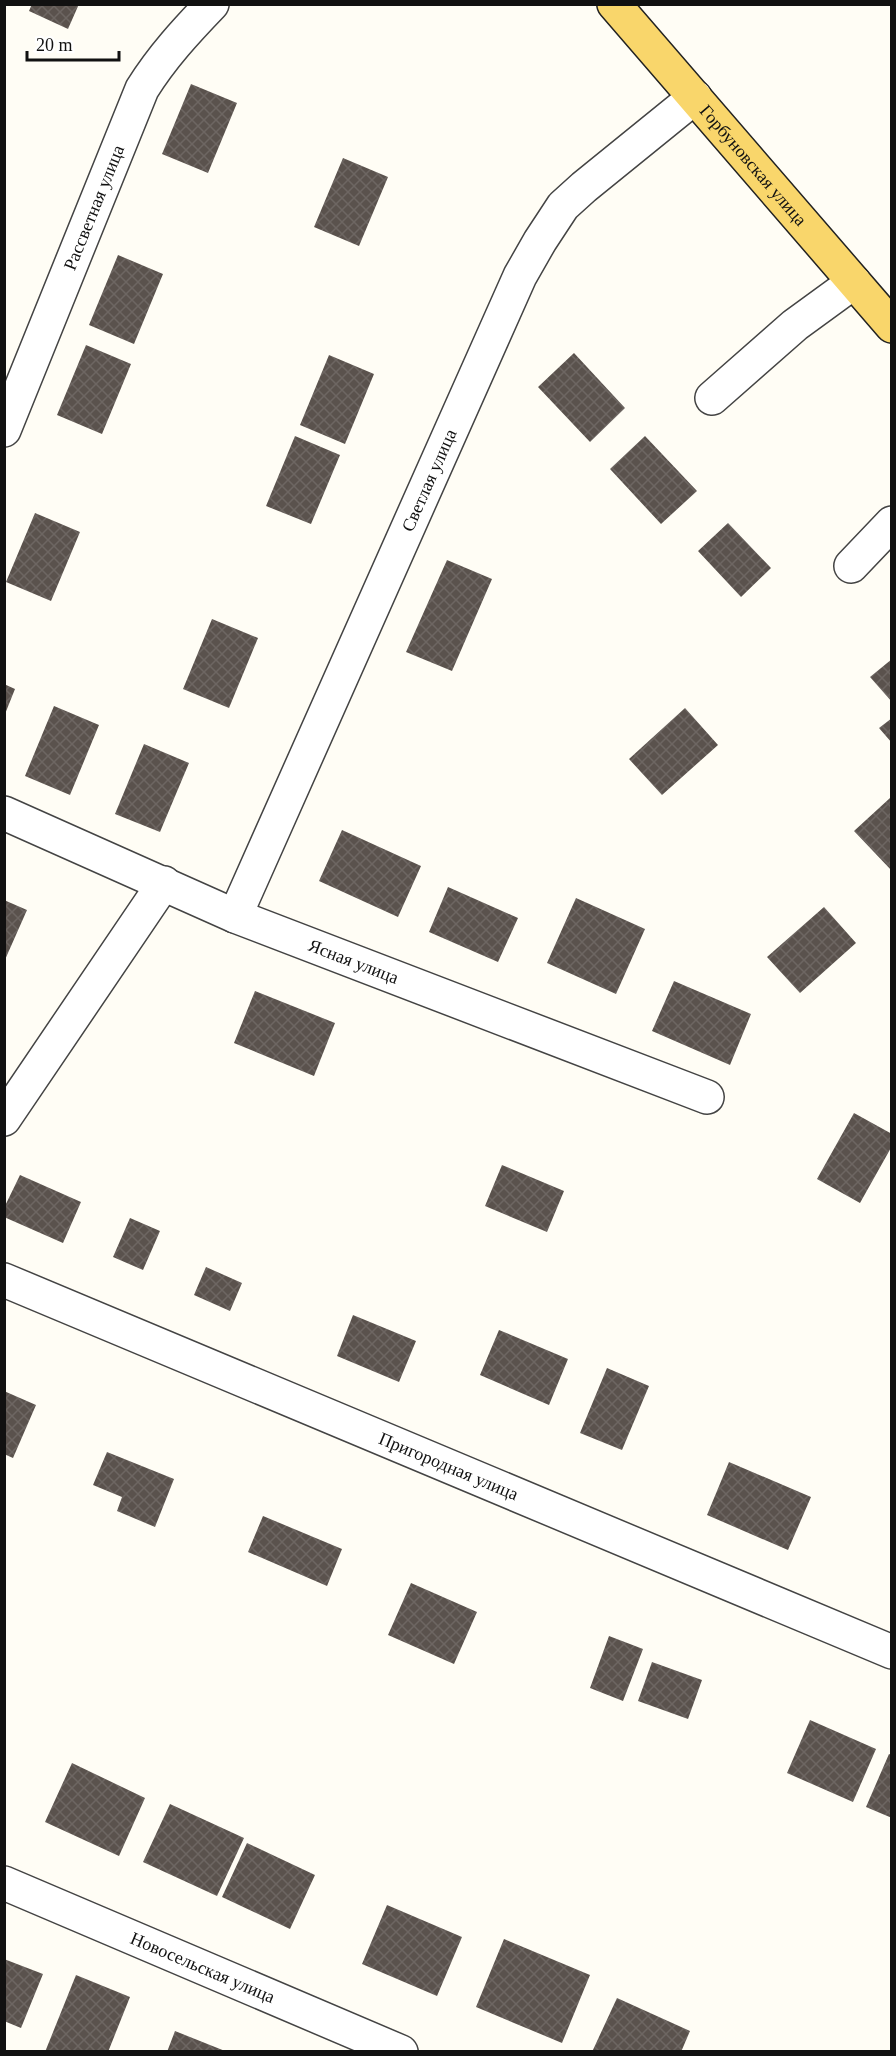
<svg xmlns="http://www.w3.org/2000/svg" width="896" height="2056" font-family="'Times New Roman',serif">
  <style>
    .building { fill: url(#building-cross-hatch) }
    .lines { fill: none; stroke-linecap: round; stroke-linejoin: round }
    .minor-casing { stroke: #444; stroke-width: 36 }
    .major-casing { stroke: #222; stroke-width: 36 }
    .minor { stroke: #fff; stroke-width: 33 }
    .major { stroke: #f9d66b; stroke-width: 33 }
    .labels { text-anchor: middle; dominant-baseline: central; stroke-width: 6; stroke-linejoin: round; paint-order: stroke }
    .street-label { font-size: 18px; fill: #111; stroke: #fff }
  </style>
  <defs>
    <pattern id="building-cross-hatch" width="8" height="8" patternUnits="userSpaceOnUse" patternTransform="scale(1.5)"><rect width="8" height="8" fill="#5a524d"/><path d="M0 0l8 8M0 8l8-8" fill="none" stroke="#6d6662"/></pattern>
  </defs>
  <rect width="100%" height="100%" fill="#fffdf5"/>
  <path class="building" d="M 32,4 L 79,4 L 68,29 L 29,11 Z
    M 191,84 L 237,103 L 208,173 L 162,154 Z
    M 343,158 L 388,177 L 359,246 L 314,227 Z
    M 118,255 L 163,274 L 134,344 L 89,325 Z
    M 86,345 L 131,364 L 102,434 L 57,415 Z
    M 574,353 L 625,408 L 590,442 L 538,387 Z
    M 329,355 L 374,374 L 345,444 L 300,425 Z
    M 295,436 L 340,455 L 311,524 L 266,506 Z
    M 645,436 L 697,491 L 661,524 L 610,469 Z
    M 35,513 L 80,532 L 51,601 L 6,582 Z
    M 728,523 L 771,568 L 741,597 L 698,551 Z
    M 447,560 L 492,579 L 452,671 L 406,652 Z
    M 212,619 L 258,638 L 229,708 L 183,689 Z
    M 892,659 L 892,702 L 870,677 Z
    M 4,684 L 15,689 L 5,714 L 4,714 Z
    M 54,706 L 99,725 L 70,795 L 25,776 Z
    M 685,708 L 718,745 L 662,795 L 629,759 Z
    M 892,718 L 892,743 L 879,728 Z
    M 144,744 L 189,763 L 160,832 L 115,814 Z
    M 890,798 L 892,799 L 892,871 L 854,831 Z
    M 342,830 L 421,866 L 398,917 L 319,881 Z
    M 448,887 L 518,918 L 498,962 L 429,932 Z
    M 576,898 L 645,929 L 616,994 L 547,963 Z
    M 4,900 L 27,910 L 4,962 Z
    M 824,907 L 856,943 L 800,993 L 767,957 Z
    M 674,981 L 751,1014 L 730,1065 L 652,1031 Z
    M 255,991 L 335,1023 L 314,1076 L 234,1043 Z
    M 854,1113 L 892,1134 L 892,1146 L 860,1203 L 817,1179 Z
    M 502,1165 L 564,1191 L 547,1232 L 485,1206 Z
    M 20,1175 L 81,1202 L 63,1243 L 4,1217 L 4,1208 Z
    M 130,1218 L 160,1231 L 143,1270 L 113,1257 Z
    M 206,1267 L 242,1283 L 230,1311 L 194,1295 Z
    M 353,1315 L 416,1341 L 399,1382 L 337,1356 Z
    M 499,1330 L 568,1359 L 549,1405 L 480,1375 Z
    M 607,1368 L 649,1386 L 622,1450 L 580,1433 Z
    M 4,1391 L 36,1405 L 13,1458 L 4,1454 Z
    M 107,1452 L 174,1479 L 155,1527 L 117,1511 L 122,1497 L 93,1485 Z
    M 729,1462 L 811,1497 L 788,1550 L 707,1515 Z
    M 263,1516 L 342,1549 L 327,1586 L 248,1552 Z
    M 411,1583 L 477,1612 L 454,1664 L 388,1635 Z
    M 609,1636 L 643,1649 L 623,1701 L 590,1688 Z
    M 652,1662 L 702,1680 L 688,1719 L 638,1701 Z
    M 810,1720 L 876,1749 L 853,1802 L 787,1773 Z
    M 889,1754 L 892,1755 L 892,1818 L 866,1807 Z
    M 72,1763 L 145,1798 L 119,1856 L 45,1822 Z
    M 170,1804 L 244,1838 L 217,1896 L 143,1862 Z
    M 247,1843 L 315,1875 L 290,1929 L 222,1897 Z
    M 387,1905 L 462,1937 L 437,1996 L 362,1964 Z
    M 504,1939 L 590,1975 L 562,2043 L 476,2007 Z
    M 4,1959 L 43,1974 L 21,2028 L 4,2021 Z
    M 76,1975 L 130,1997 L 108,2052 L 45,2052 Z
    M 617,1998 L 690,2031 L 681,2052 L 592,2052 Z
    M 175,2031 L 225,2051 L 225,2052 L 167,2052 Z"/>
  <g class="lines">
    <defs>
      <g id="minor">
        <path d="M 712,398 L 795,325 L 854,282"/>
        <path id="s1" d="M 4,430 L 142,89 C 162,57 186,31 212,4"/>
        <path d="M 851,566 L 892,523"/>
        <path id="s2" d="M 4,813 L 235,916 L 707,1097"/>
        <path id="s3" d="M 235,916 L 520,276 L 540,241 L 563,206 L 584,187 L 695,97"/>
        <path d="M 4,1119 L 164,883"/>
        <path id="s4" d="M 4,1280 L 892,1652"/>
        <path id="s5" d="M 4,1883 L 401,2052"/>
      </g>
      <g id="major">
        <path id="s6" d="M 614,4 L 892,326"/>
      </g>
    </defs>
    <use href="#minor" class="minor-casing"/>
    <use href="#major" class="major-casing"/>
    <use href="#minor" class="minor"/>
    <use href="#major" class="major"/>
  </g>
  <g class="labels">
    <g class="street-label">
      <text stroke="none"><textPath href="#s6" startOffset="213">Горбуновская улица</textPath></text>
      <text stroke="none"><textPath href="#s1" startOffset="240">Рассветная улица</textPath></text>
      <text stroke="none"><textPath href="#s3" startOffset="477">Светлая улица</textPath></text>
      <text stroke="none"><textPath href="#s2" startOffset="380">Ясная улица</textPath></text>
      <text stroke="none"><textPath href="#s4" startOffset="482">Пригородная улица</textPath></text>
      <text stroke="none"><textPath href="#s5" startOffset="216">Новосельская улица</textPath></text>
    </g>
  </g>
  <rect width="896" height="2056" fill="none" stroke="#111111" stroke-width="12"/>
  <path d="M27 51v9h92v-9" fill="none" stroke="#111111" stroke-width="3"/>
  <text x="36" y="51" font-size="18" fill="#111111" stroke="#ffffff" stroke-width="4.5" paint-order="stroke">20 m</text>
</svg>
